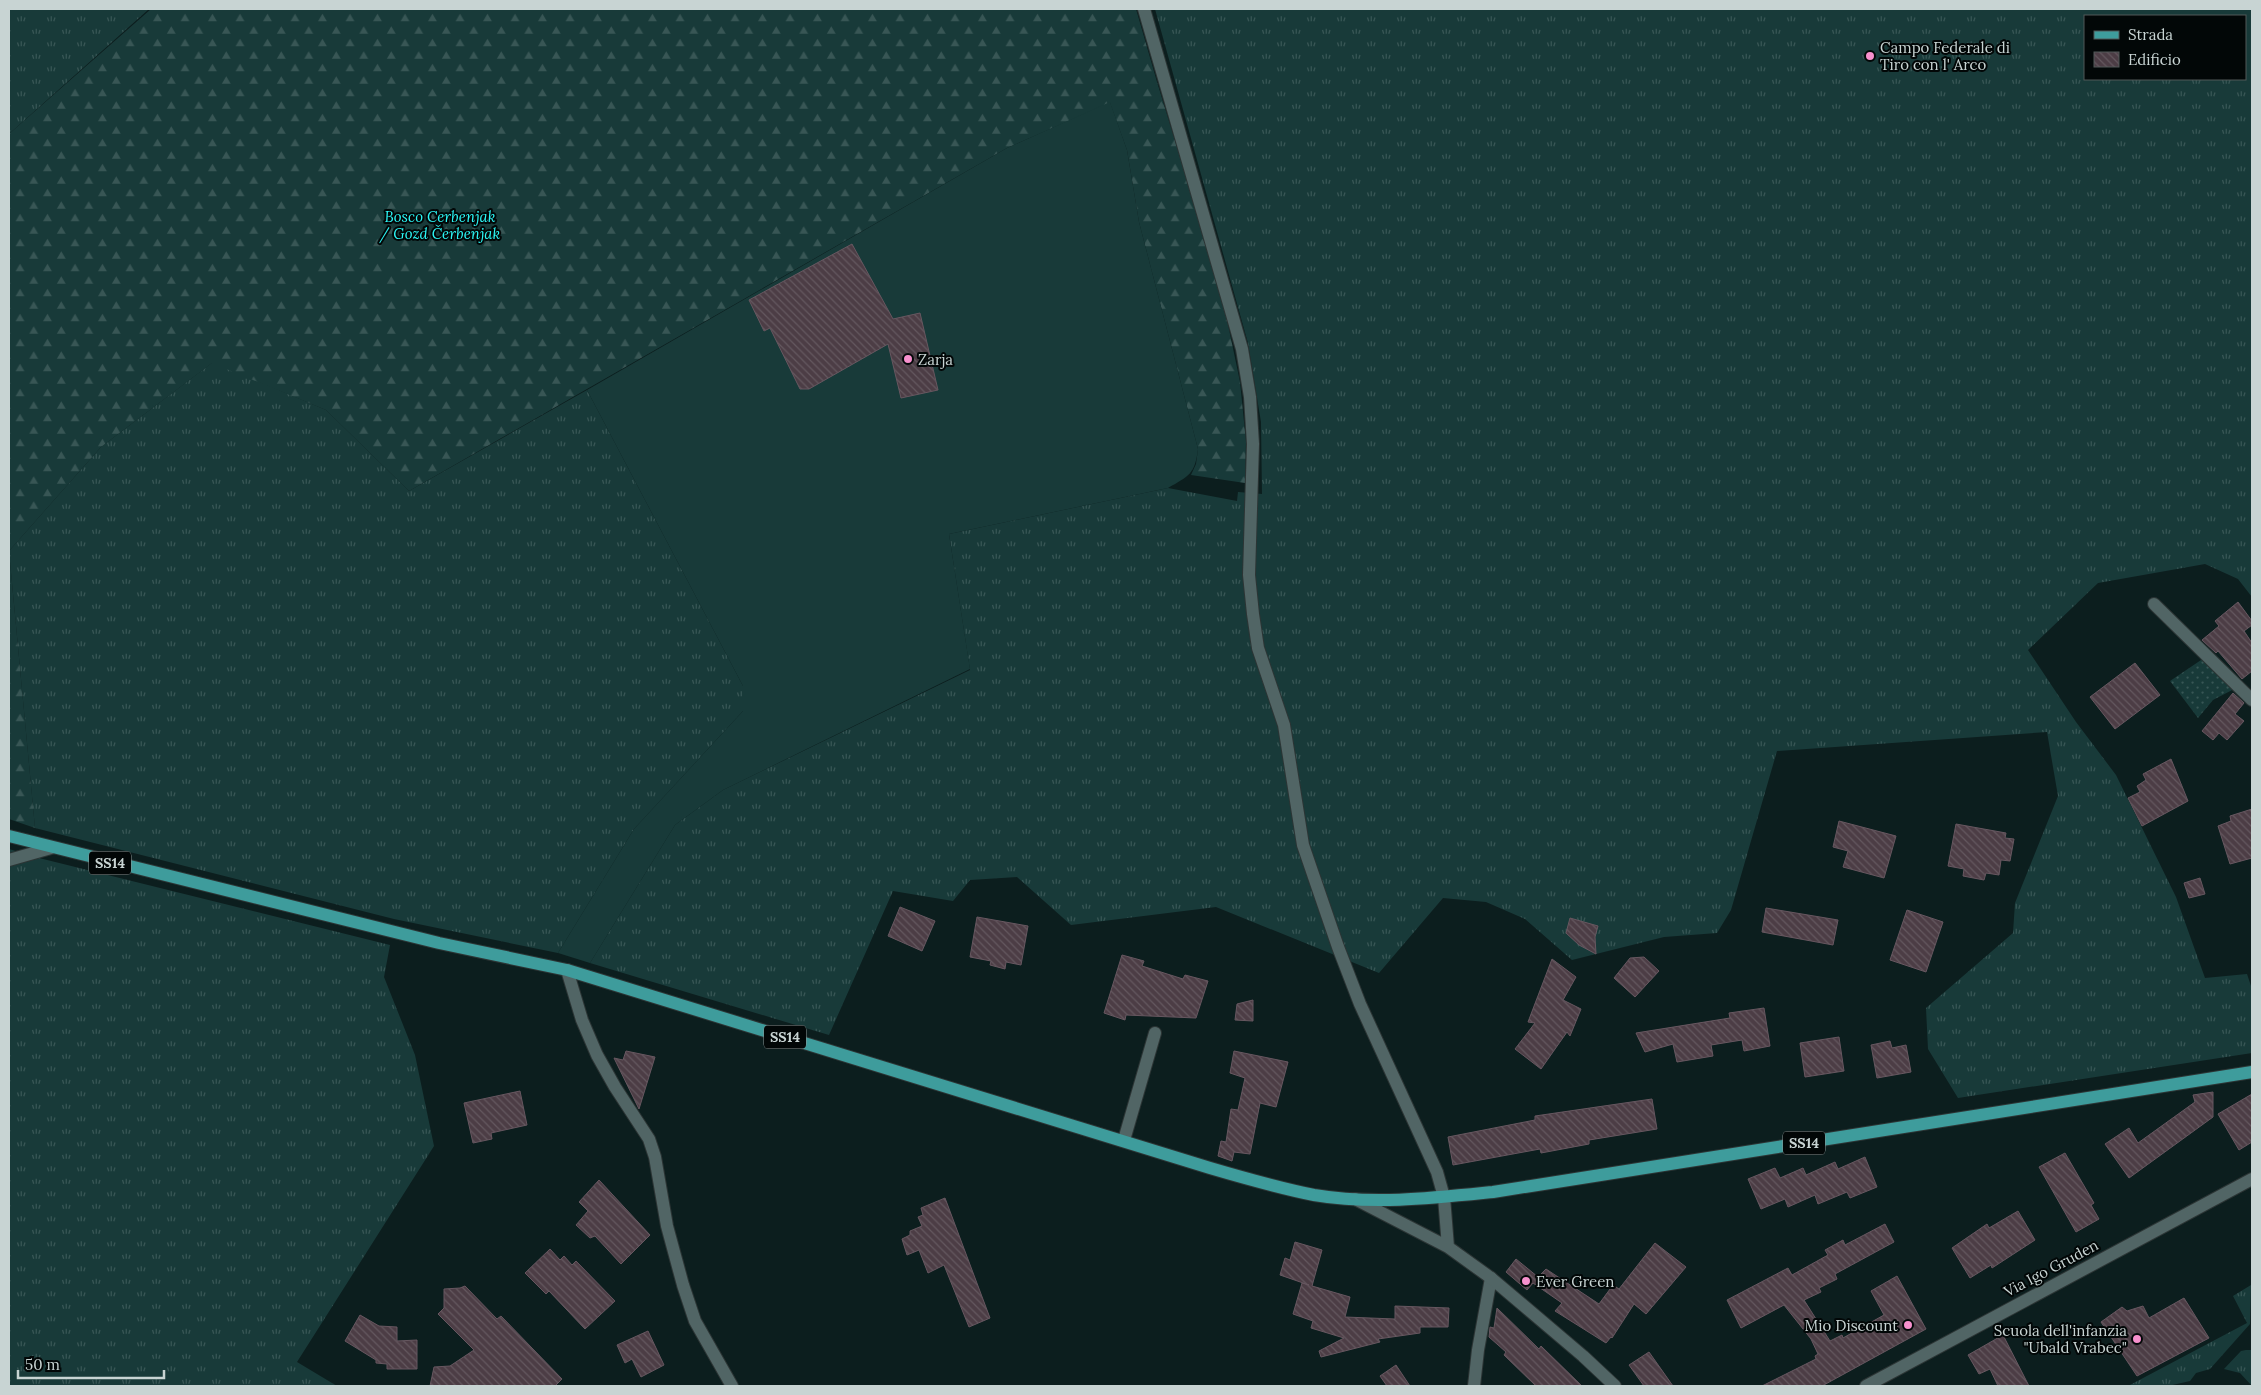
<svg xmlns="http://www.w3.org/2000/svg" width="2261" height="1395" font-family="Lora,serif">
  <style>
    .grass { fill: url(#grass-tufts); fill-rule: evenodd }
    .forest { fill: url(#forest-firs) }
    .park { fill: url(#park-dots) }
    .garden { fill: #183a39 }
    .building { fill: url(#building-back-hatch); stroke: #675760 }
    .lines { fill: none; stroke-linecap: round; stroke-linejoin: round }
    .street-casing { stroke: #2c3535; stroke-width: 14 }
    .secondary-casing { stroke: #2c3535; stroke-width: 14 }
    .primary-casing { stroke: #2c3535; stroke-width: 14 }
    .street { stroke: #516565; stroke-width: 12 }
    .secondary { stroke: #516565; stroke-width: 12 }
    .primary { stroke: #3e9c9c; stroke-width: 12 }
    .poi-dot { fill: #f790cd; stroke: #020707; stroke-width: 2 }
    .labels { text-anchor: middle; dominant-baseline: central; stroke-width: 4; stroke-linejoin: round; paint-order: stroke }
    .shield { fill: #020707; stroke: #8d9696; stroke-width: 1 }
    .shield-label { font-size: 14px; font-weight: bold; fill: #c8d4d3 }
    .poi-label { font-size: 15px; fill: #c8d4d3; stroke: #020707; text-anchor: start }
    .park-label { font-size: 15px; font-style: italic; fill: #2cf8f7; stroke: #020707 }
    .street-label { font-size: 15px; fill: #c8d4d3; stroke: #020707 }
  </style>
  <defs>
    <pattern id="grass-tufts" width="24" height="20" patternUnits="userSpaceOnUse" patternTransform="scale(1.25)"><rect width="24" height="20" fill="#183a39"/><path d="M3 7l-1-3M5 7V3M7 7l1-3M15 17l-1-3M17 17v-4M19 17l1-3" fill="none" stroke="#385655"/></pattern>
    <pattern id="forest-firs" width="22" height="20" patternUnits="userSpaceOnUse" patternTransform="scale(1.25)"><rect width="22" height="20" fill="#183a39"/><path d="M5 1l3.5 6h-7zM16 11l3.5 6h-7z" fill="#385655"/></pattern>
    <pattern id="park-dots" width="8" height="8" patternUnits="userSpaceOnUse" patternTransform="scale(1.25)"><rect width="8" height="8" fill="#183a39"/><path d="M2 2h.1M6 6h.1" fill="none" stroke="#385655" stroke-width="1.8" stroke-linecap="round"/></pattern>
    <pattern id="building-back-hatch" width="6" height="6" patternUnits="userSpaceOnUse" patternTransform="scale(1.25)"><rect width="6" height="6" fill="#4c3d45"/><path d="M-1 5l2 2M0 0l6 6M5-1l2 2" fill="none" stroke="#64585f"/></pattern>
  </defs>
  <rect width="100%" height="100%" fill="#0c1e1e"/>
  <path class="grass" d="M 9,9 L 149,9 L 9,134 Z
    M 1155,9 L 2252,9 L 2252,597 L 2238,579 L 2205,564 L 2098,583 L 2028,650 L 2076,722 L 2116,775 L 2176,897 L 2205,978 L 2247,974 L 2252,989 L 2252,1053 L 1958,1098 L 1928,1049 L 1926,1008 L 2013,933 L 2015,903 L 2058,796 L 2047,732 L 1777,751 L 1731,910 L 1717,933 L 1664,937 L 1572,960 L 1525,919 L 1486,902 L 1443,898 L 1379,973 L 1216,907 L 1071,925 L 1017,877 L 970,880 L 953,901 L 893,891 L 829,1035 L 590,963 L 675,825 L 723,790 L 970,670 L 949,534 L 1168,488 L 1237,501 L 1238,492 L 1262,494 L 1261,422 L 1248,343 ZM 2085,16 L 2245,16 L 2245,79 L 2085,79 Z
    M 213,362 L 326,410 L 409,491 L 587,390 L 743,686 L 743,711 L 634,829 L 558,953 L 394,919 L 35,828 L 9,551 L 101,447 Z
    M 9,849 L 43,859 L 390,945 L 384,977 L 415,1055 L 434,1146 L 297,1362 L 337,1386 L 9,1386 Z
    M 2251,1285 L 2250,1324 L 2210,1369 L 2196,1373 L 2190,1381 L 2168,1386 L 2128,1386 L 2247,1323 L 2233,1296 Z
    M 2246,1350 L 2252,1350 L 2252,1386 L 2240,1373 L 2224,1369 L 2241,1351 Z"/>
  <path class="forest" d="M 151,9 L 1136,9 L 1157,82 L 1221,291 L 1240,382 L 1246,442 L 1245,483 L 1191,475 L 1196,464 L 1198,449 L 1139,222 L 1127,150 L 1110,103 L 1007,148 L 409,491 L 326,410 L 212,363 L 101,447 L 9,551 L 35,828 L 9,819 L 9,134 Z"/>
  <path class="park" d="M 2207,656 L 2236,688 L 2213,700 L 2198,718 L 2170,681 Z"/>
  <path class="garden" d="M 1110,102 L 1127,150 L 1139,222 L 1198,449 C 1195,474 1189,476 1168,488 L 949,534 L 970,669 L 723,790 L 675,825 L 590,963 L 558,953 L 634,829 L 743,711 L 743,686 L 587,390 L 1007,148 Z"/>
  <path class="building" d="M 852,244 L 893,319 L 920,313 L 938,390 L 901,398 L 888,344 L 809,389 L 800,389 L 770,328 L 764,331 L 749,300 Z
    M 2238,602 L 2252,621 L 2252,625 L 2244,631 L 2252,643 L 2252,671 L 2242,679 L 2218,651 L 2216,653 L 2202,640 L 2219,626 L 2215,621 Z
    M 2135,663 L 2160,695 L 2115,729 L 2090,697 Z
    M 2233,693 L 2244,703 L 2235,714 L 2244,721 L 2227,740 L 2219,733 L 2213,740 L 2202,731 Z
    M 2171,759 L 2188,801 L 2142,826 L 2128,798 L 2140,792 L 2137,786 L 2146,780 L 2143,774 Z
    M 2252,809 L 2252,858 L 2230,864 L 2218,826 L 2231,821 L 2230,816 Z
    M 1839,821 L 1896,836 L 1884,878 L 1843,867 L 1848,851 L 1833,847 Z
    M 1956,824 L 2006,833 L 2005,838 L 2014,839 L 2010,861 L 2001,860 L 1999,875 L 1986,873 L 1984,880 L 1963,876 L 1964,869 L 1948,866 Z
    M 2200,878 L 2205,894 L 2189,898 L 2184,883 Z
    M 900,907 L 935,921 L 922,951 L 888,936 Z
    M 1766,908 L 1838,920 L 1833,945 L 1762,932 Z
    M 1907,910 L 1943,922 L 1926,972 L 1890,960 Z
    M 977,917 L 1028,926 L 1021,965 L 1006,962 L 1005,969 L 990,965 L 991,961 L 970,957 Z
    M 1570,918 L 1598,926 L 1595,937 L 1596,954 L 1579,945 L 1566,933 Z
    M 1122,955 L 1144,961 L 1142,966 L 1183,979 L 1185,975 L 1208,981 L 1196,1018 L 1126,1015 L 1125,1020 L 1104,1013 Z
    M 1644,957 L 1659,971 L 1635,997 L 1614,978 L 1630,958 Z
    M 1552,959 L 1576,977 L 1563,1000 L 1581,1009 L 1570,1036 L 1567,1032 L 1541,1069 L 1515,1049 L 1535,1023 L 1528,1022 Z
    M 1253,1000 L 1253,1021 L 1235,1020 L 1237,1004 Z
    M 1764,1008 L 1770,1046 L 1744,1051 L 1742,1040 L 1711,1045 L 1713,1056 L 1677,1062 L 1673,1044 L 1645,1052 L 1636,1033 L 1730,1018 L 1729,1013 Z
    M 1839,1037 L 1844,1071 L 1805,1077 L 1800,1043 Z
    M 1890,1041 L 1892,1048 L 1906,1045 L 1911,1072 L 1877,1078 L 1871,1045 Z
    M 626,1051 L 655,1057 L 639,1109 L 614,1058 L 623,1060 Z
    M 1234,1051 L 1288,1062 L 1276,1107 L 1260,1103 L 1250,1154 L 1234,1152 L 1232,1161 L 1218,1156 L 1221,1141 L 1226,1142 L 1231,1109 L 1238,1110 L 1245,1078 L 1230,1073 Z
    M 520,1091 L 527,1125 L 491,1133 L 492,1139 L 473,1143 L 464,1103 Z
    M 2213,1092 L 2213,1117 L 2129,1178 L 2105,1144 L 2129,1128 L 2138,1143 L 2195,1102 L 2193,1095 Z
    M 2252,1094 L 2252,1142 L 2239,1150 L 2218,1114 Z
    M 1652,1099 L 1657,1129 L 1589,1140 L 1589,1144 L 1541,1153 L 1540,1149 L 1453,1165 L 1448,1137 L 1535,1120 L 1535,1116 Z
    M 2065,1153 L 2094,1203 L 2091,1205 L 2099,1219 L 2076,1232 L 2039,1167 Z
    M 1865,1157 L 1877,1187 L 1850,1198 L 1847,1192 L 1818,1204 L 1815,1195 L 1788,1207 L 1785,1199 L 1761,1209 L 1748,1179 L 1775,1168 L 1780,1178 L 1803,1168 L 1806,1175 L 1835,1162 L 1838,1169 Z
    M 599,1180 L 650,1235 L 621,1264 L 595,1236 L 590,1238 L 576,1225 L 588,1211 L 579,1202 Z
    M 945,1198 L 990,1318 L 969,1327 L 944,1265 L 928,1273 L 919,1250 L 907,1255 L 902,1239 L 910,1235 L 910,1231 L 922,1226 L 918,1217 L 923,1215 L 921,1208 Z
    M 2018,1211 L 2035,1240 L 1992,1268 L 1991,1265 L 1970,1278 L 1952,1248 L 1987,1224 L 1989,1228 Z
    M 1885,1224 L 1894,1242 L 1835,1274 L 1837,1279 L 1819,1288 L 1821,1292 L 1804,1300 L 1830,1341 L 1842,1335 L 1843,1338 L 1884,1315 L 1871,1291 L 1897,1276 L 1926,1329 L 1822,1386 L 1762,1386 L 1816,1359 L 1815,1356 L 1818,1354 L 1811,1339 L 1784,1305 L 1741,1328 L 1727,1300 L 1788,1268 L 1792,1275 L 1828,1255 L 1825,1250 L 1843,1240 L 1845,1245 Z
    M 1295,1242 L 1322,1250 L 1312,1286 L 1350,1297 L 1345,1317 L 1395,1319 L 1395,1306 L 1449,1308 L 1448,1327 L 1420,1327 L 1420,1333 L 1378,1339 L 1380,1342 L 1321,1357 L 1319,1351 L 1344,1338 L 1311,1328 L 1313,1321 L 1293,1314 L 1302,1283 L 1309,1285 L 1280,1275 L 1285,1258 L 1290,1260 Z
    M 1655,1243 L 1686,1267 L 1646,1314 L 1634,1304 L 1612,1338 L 1611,1337 L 1606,1343 L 1555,1311 L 1562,1303 L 1533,1283 L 1527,1290 L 1506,1272 L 1516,1259 L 1538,1277 L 1546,1269 L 1599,1304 L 1613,1285 L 1619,1289 Z
    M 550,1249 L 560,1260 L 564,1256 L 572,1265 L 576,1261 L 615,1301 L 585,1329 L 549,1291 L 546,1294 L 525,1273 Z
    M 465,1286 L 497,1319 L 501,1316 L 562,1379 L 555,1386 L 430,1386 L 434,1367 L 450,1366 L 474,1350 L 438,1314 L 444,1308 L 444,1289 L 460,1288 Z
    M 2184,1298 L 2209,1338 L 2137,1376 L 2101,1322 L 2122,1307 L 2127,1311 L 2143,1306 L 2149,1318 Z
    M 1497,1308 L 1539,1349 L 1541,1346 L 1582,1386 L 1536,1386 L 1504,1355 L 1506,1352 L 1489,1337 L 1490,1327 L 1494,1328 Z
    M 360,1315 L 379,1326 L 397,1327 L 397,1341 L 417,1340 L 417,1369 L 387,1369 L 387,1364 L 376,1363 L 376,1360 L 345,1341 Z
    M 648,1331 L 664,1365 L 641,1377 L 632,1359 L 625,1363 L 617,1345 Z
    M 2003,1335 L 2029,1386 L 1998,1386 L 1990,1369 L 1979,1374 L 1968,1355 Z
    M 1649,1352 L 1673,1386 L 1644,1386 L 1629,1365 Z
    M 1396,1365 L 1410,1386 L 1387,1386 L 1380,1376 Z"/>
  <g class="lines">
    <defs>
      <path id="street" d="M 1144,9 L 1242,349 L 1250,397 L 1253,444 L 1249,575 L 1253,614 L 1258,648 L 1284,725 L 1303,845 L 1338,947 L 1360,1004 L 1437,1172 L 1444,1197
        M 2154,604 L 2252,700
        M 9,860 L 51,848
        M 567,970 L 582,1020 L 597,1055 L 615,1087 L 649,1139 L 655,1157 L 667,1226 L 683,1285 L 695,1321 L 732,1386
        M 1124,1140 L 1155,1033
        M 1474,1386 L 1478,1350 L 1491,1278"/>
      <path id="secondary" d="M 1444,1197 L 1448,1247
        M 1355,1199 L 1448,1247 L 1491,1278 L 1583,1356 L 1615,1386
        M 1866,1386 L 2252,1179"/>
      <path id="primary" d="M 9,836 L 439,943 L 567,970 L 1210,1168 C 1244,1178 1279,1188 1314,1195 C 1373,1205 1434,1198 1493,1192 L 2252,1072"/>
    </defs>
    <use href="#street" class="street-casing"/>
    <use href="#secondary" class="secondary-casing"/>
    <use href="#primary" class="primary-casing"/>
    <use href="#street" class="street"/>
    <use href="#secondary" class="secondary"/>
    <use href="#primary" class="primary"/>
  </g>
  <g class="poi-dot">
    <circle cx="1870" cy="56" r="5"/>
    <circle cx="908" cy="359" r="5"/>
    <circle cx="1526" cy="1281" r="5"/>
    <circle cx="1908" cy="1325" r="5"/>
    <circle cx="2137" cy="1339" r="5"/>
  </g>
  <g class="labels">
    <g class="shield">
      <rect x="89" y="851.5" width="42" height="23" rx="4"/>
      <rect x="764" y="1025.5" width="42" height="23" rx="4"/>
      <rect x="1783" y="1131.5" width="42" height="23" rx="4"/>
    </g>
    <g class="shield-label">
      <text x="110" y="863">SS14</text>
      <text x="785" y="1037">SS14</text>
      <text x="1804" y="1143">SS14</text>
    </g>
    <g class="poi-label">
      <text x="1880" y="47">Campo Federale di<tspan x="1880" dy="17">Tiro con l' Arco</tspan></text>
      <text x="918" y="359">Zarja</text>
      <text x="1536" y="1281">Ever Green</text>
      <text x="1898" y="1325" text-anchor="end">Mio Discount</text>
      <text x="2127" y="1330" text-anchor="end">Scuola dell'infanzia<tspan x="2127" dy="17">"Ubald Vrabec"</tspan></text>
    </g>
    <g class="park-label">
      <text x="440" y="216">Bosco Cerbenjak<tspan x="440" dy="17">/ Gozd Čerbenjak</tspan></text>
    </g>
    <g class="street-label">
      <text transform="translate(2051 1268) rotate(-28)">Via Igo Gruden</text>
    </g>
  </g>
  <rect width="2261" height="1395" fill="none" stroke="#c8d4d3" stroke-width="20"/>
  <rect x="2084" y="15" width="162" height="65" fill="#020707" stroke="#515959"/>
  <rect x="2094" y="31" width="25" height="8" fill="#3e9c9c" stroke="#515959"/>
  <text x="2128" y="40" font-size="15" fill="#c8d4d3">Strada</text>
  <rect x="2094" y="52" width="25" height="15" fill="url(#building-back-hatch)" stroke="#515959"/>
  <text x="2128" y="65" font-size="15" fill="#c8d4d3">Edificio</text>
  <path d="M18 1370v8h146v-8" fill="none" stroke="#c8d4d3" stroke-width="2.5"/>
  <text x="25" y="1370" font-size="15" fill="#c8d4d3" stroke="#020707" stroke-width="4" paint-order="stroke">50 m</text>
</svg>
